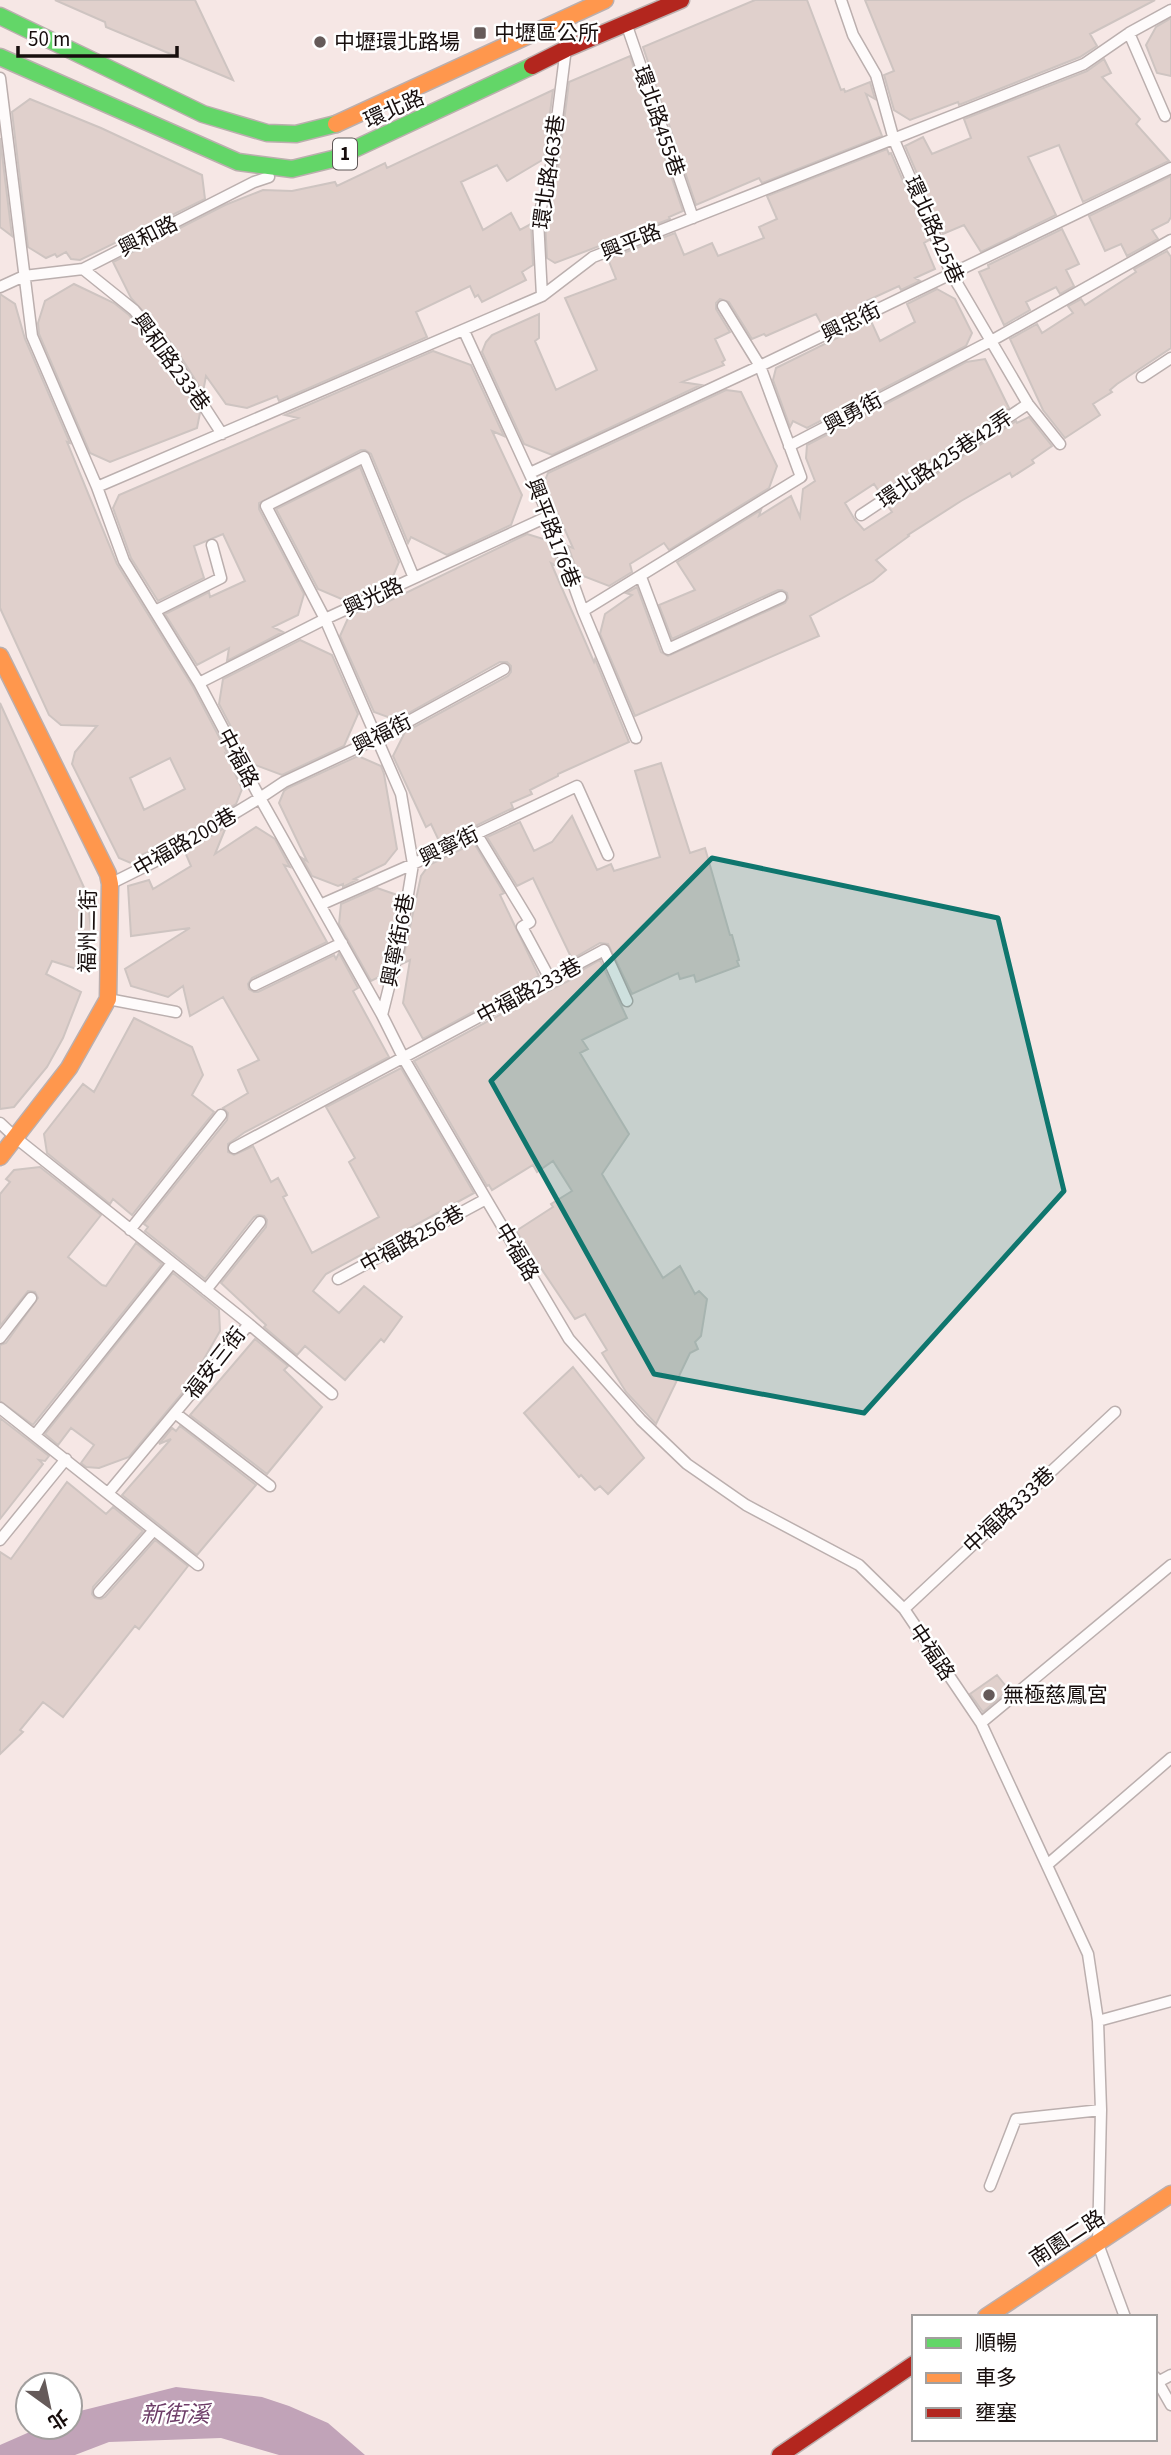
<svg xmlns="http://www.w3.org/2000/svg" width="1171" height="2455" font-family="'Source Sans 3','Noto Sans TC',sans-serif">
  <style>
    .water { fill: #c1a3b8 }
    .building { fill: #e0d0cc; stroke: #cec4c1; stroke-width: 2; fill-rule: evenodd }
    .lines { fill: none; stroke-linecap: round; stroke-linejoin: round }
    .lane-casing { stroke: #bbafae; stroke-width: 13 }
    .fast-casing { stroke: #bbafae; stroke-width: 19 }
    .slow-casing { stroke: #bbafae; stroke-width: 19 }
    .jam-casing { stroke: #bbafae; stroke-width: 19 }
    .lane { stroke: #fefbfb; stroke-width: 10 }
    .fast { stroke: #63d668; stroke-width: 16 }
    .slow { stroke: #ff974d; stroke-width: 16 }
    .jam { stroke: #b3261e; stroke-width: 16 }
    .marked { fill: #0f766e; fill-opacity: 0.2; stroke: #0f766e; stroke-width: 5; stroke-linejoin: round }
    .poi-dot { fill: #655a59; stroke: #fff; stroke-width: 2.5 }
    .labels { text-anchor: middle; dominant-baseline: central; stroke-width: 5; stroke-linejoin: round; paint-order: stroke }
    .shield { fill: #fff; stroke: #5d5656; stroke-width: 2 }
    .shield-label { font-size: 19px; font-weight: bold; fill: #170e0d }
    .poi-label { font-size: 21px; fill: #170e0d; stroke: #fff; text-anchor: start }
    .street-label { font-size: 21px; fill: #170e0d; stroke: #fff }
    .water-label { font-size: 23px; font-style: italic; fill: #6e3e68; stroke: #fff }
  </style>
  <rect width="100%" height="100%" fill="#f6e7e5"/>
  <path class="water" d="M 176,2387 L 262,2397 L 289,2406 L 328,2423 L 365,2455 L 279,2455 L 221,2438 L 109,2442 L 75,2455 L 0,2455 L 0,2445 L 41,2427 L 70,2427 L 70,2414 L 76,2412 Z"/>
  <path class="building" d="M 55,0 L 195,0 L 233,80 L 106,27 L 105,22 Z
    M 755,0 L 807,0 L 841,90 L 844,89 L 845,92 L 870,82 L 875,99 L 866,94 L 882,136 L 762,183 L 759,178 L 696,205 L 643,47 Z
    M 865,0 L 1155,0 L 1090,34 L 1097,46 L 1080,57 L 959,105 L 958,102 L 910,120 L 894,110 L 884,75 L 894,71 Z
    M 1171,18 L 1171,76 L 1157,73 L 1146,45 L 1156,27 Z
    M 630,56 L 683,211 L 669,217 L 670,219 L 555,263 L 547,258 L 545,221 L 558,168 L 569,82 Z
    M 1104,59 L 1111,73 L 1102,77 L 1140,119 L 1136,124 L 1169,161 L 1083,202 L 1059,145 L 1028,157 L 1056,215 L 981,252 L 964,225 L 943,234 L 905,146 L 923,137 L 932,154 L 971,138 L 964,119 L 1087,71 Z
    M 553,90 L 544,159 L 507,181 L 497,165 L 461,182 L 483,230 L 511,213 L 520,230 L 531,224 L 533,265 L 522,272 L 526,280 L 482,302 L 478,295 L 475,297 L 470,286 L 416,312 L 427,337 L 279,401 L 277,396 L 247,408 L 226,404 L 206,376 L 203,392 L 174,346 L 131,298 L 113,262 L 225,205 L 263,190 L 292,191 L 335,182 L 337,186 L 385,163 L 387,168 Z
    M 30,99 L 101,128 L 202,175 L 205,199 L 80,260 L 71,259 L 66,252 L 57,257 L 55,254 L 46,258 L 28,247 L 12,112 Z
    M 0,138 L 12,236 L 0,227 Z
    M 887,149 L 889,154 L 891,153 L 929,240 L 924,243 L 935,269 L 915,278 L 920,281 L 901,290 L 899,286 L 862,303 L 865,307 L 823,327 L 816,314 L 766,336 L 764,334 L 752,339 L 729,302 L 720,299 L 716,303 L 716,309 L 730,332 L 715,339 L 725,360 L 722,362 L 724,365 L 682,382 L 701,385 L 552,455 L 524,444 L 482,352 L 486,342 L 492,335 L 539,314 L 539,338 L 535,341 L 556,390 L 597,370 L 565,298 L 616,279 L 608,259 L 675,233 L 684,255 L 712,243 L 718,256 L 764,238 L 759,227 L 777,219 L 767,196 Z
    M 1171,176 L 1171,217 L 1168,222 L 1152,230 L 1158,239 L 1127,256 L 1121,244 L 1105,251 L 1089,216 Z
    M 1062,229 L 1079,264 L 1066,270 L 1074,286 L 1060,294 L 1056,287 L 1026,302 L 1030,310 L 1004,325 L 979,272 L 989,268 L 988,265 Z
    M 1167,251 L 1171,257 L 1171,348 L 1117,384 L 1110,390 L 1112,392 L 1093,404 L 1100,415 L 1065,438 L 1043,410 L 1010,339 L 1037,324 L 1042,333 L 1073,313 L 1068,306 L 1081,299 L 1085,305 L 1136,272 L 1134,269 Z
    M 74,284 L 114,303 L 129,315 L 162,355 L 200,413 L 197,428 L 110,462 L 90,453 L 39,334 L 38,323 L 45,301 Z
    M 937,289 L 955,299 L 972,333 L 966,346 L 807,428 L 793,421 L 790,427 L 773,380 L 776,368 L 871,321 L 880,341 L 915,322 L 907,304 Z
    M 0,294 L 15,304 L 25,339 L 70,443 L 67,442 L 117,564 L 193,687 L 229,756 L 226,754 L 242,789 L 236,804 L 179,838 L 139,856 L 141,860 L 133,864 L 119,858 L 72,764 L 75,752 L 97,726 L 61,725 L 49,715 L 0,608 ZM 170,758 L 185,789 L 144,810 L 130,778 Z
    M 433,351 L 471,365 L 504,436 L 492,431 L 522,495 L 511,525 L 447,555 L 411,537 L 408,543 L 371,454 L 365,450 L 361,450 L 259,503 L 259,509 L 304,594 L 298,615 L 273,627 L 283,632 L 227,661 L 229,648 L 197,665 L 165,614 L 209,592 L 210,597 L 245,581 L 223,534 L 194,546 L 204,578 L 158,601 L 131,558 L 113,508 L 119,495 L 298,418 L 285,415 Z
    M 985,359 L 1009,408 L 880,493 L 874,484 L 845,503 L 855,520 L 864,530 L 892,512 L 888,506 L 1016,421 L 1017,423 L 1029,417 L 1052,446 L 1032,460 L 1034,463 L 1012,477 L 1010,473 L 961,501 L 908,535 L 909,536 L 876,560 L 886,570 L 873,581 L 810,616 L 819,636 L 635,716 L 600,634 L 605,614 L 632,595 L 626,593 L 637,587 L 661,652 L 668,656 L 785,603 L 788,598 L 787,593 L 782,590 L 778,590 L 672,639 L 659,605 L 695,590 L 677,562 L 761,510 L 759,516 L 791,496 L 800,517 L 803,489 L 815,481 L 806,458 L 807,445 L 966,362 Z
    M 726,390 L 741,392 L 777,466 L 769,488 L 669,550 L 664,543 L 630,564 L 632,572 L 609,586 L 578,574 L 568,546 L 573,548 L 544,483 L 548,473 Z
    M 360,467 L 399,562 L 391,581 L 346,601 L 318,589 L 276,509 Z
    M 527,534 L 550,541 L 559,567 L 551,563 L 594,662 L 595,659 L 629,742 L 558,774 L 558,776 L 530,790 L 532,794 L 511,803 L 513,808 L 440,843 L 431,824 L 426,827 L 393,756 L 405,732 L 508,676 L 511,672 L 511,666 L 507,662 L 500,662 L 396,720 L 374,712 L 340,636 L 349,616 L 381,601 L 379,606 Z
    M 300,640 L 332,655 L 358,714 L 344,746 L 282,775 L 250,763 L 219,704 L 223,679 Z
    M 0,703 L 87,894 L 92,939 L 86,972 L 52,961 L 46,974 L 81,992 L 63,1038 L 47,1067 L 14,1107 L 0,1109 Z
    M 358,756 L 381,766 L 384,774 L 397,849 L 385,864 L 354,879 L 357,880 L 343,887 L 343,884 L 338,886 L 312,876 L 302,858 L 307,861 L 279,803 L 284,791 L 288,788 Z
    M 661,763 L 690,853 L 705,848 L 730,935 L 732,935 L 739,960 L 737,961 L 739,966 L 696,982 L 694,975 L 680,979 L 678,973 L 632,994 L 608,944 L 600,943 L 572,959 L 533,878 L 517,886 L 487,837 L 520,822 L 534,851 L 552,842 L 572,816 L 597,870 L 611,864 L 614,871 L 660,857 L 635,771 Z
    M 226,827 L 215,854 L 256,827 L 275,839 L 290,867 L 284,865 L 327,942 L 252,978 L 248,984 L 249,989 L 254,992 L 258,992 L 334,955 L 336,959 L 339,953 L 358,988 L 353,991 L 389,1057 L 245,1132 L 228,1144 L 228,1152 L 234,1155 L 253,1146 L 271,1182 L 278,1178 L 287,1195 L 283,1197 L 312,1253 L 379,1217 L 349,1162 L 355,1158 L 326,1107 L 401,1068 L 474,1193 L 326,1274 L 313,1291 L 339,1313 L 364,1286 L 402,1317 L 384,1342 L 381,1339 L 345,1380 L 305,1346 L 297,1355 L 264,1327 L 266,1325 L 221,1283 L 266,1227 L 267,1220 L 264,1216 L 258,1215 L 254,1217 L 205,1279 L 145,1231 L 148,1227 L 144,1224 L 227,1120 L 228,1113 L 223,1108 L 248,1093 L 238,1070 L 259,1060 L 223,997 L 190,1016 L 183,986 L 168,997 L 131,986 L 125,969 L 190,928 L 131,936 L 128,886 L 149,880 L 153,889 L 191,866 L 185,852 Z
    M 474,843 L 504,893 L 500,895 L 539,976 L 423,1039 L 403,1003 L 410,960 L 402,964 L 421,876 L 429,865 Z
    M 377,888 L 400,896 L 385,974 L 371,981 L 339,924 L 341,904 Z
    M 600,960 L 627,1018 L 582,1040 L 588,1049 L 580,1053 L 629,1134 L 602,1174 L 663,1278 L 680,1266 L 695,1294 L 699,1291 L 707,1299 L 701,1336 L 695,1342 L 698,1349 L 690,1353 L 656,1424 L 626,1392 L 602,1353 L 607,1350 L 585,1314 L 575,1319 L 516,1231 L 553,1207 L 551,1204 L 572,1191 L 553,1161 L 537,1172 L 533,1165 L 492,1190 L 489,1185 L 487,1186 L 414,1061 L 546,990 L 547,992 L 580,975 L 579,972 Z
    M 134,1018 L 192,1047 L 203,1075 L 192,1095 L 214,1112 L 132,1215 L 113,1199 L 110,1204 L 47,1153 L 44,1134 L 83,1084 L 94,1092 Z
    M 40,1167 L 101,1215 L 68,1257 L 102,1285 L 106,1286 L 136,1243 L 162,1264 L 33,1425 L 0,1401 L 0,1345 L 6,1343 L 38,1298 L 35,1292 L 28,1291 L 0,1326 L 0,1194 L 10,1182 L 6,1179 L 14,1170 Z
    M 173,1273 L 219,1310 L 220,1331 L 189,1385 L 129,1457 L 99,1468 L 86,1467 L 81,1463 L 94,1445 L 71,1428 L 58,1445 L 45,1434 Z
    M 255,1339 L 288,1366 L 284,1370 L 322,1407 L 267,1474 L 190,1415 Z
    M 573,1367 L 644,1458 L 608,1494 L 600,1486 L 595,1490 L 581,1475 L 579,1477 L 524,1413 Z
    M 0,1418 L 49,1456 L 45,1461 L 39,1460 L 43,1464 L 0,1519 Z
    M 180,1426 L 256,1485 L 197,1555 L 122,1495 L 171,1439 L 159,1444 L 172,1428 L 176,1431 Z
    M 67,1482 L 106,1514 L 113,1507 L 143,1531 L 93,1587 L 92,1594 L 95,1598 L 101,1599 L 105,1597 L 155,1540 L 188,1566 L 139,1629 L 135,1626 L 63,1717 L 43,1702 L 20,1730 L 23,1732 L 0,1754 L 0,1552 L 11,1559 Z
    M 997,1675 L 1009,1690 L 983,1712 L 970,1694 Z"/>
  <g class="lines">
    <defs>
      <path id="lane" d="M 841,0 L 853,35 L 876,75 L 894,140 L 951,273 L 1028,404 L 1060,444
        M 627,26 L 693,218
        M 1129,33 L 1165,116
        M 0,78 L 32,336 L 97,487 L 124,561 L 199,683 L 260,798 L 382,1015 L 404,1059 L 486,1199 L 569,1339 L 641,1420 L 687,1464 L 746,1505 L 859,1565 L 904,1609 L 981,1723 L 1088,1954 L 1098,2021 L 1101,2110 L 1098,2244 L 1125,2317
        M 83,269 L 134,310 L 168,351 L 222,434
        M 0,287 L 24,276 L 83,269 L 254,182 L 269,177
        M 542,296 L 538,220 L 551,166 L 565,56
        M 464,331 L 549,516 L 583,611 L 636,738
        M 1142,377 L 1171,358
        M 789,446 L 991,341 L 1171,240
        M 530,473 L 760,366 L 1171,168
        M 97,487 L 542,296 L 593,257 L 1084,64 L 1129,33 L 1171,10
        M 861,515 L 1028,404
        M 641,577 L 668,649 L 781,597
        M 155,611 L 221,578 L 212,545
        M 583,611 L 801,477 L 760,366 L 723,306
        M 199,683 L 325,619 L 549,516
        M 476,833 L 530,922 L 522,927 L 550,979
        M 112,883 L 154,862 L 260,798 L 284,782 L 378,738 L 504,669
        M 320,905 L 413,864 L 577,786 L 608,855
        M 255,985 L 342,943
        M 108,999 L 176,1012
        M 382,1015 L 400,943 L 413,864 L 401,794 L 325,619 L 266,506 L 364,457 L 414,578
        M 0,1123 L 16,1138 L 249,1324 L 332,1394
        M 234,1148 L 604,950 L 627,1001
        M 130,1230 L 221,1115
        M 338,1279 L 486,1199
        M 206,1290 L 260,1222
        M 0,1338 L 31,1298
        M 0,1408 L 198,1565
        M 175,1413 L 270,1486
        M 35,1435 L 172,1263
        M 109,1492 L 249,1324
        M 0,1540 L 66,1459
        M 99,1592 L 154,1530
        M 904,1609 L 1115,1412
        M 981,1723 L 1171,1565
        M 1047,1865 L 1171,1758
        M 1098,2021 L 1171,2001
        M 990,2186 L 1016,2119 L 1101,2110
        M 1155,2377 L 1171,2405
        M 1158,2382 L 1171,2375"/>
      <path id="fast" d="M 0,16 L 203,114 L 267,133 L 296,134 L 336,124
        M 0,57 L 238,162 L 292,169 L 333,159 L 532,66"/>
      <path id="slow" d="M 336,124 L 605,0
        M 0,656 L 108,874 L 110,884 L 108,999 L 69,1068 L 0,1157
        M 986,2317 L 1171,2194"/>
      <path id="jam" d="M 532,66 L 566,49 L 681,0
        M 780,2455 L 914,2364"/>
    </defs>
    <use href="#lane" class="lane-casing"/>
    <use href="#fast" class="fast-casing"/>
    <use href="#slow" class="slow-casing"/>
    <use href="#jam" class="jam-casing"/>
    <use href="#lane" class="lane"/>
    <use href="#fast" class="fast"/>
    <use href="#slow" class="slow"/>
    <use href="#jam" class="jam"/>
  </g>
  <path class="marked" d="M 712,858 L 998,918 L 1064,1191 L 864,1413 L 654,1374 L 491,1081 Z"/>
  <g class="poi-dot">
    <rect x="473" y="26" width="14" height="14" rx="3.5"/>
    <circle cx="320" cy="42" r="7"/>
    <circle cx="989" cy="1695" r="7"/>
  </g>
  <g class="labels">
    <rect class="shield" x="333" y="138.5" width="24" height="31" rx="5"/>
    <g class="shield-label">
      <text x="345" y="154">1</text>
    </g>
    <g class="poi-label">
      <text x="494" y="33">中壢區公所</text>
      <text x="334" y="42">中壢環北路場</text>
      <text x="1003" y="1695">無極慈鳳宮</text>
    </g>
    <g class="street-label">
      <text transform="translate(394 109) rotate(-24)">環北路</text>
      <text transform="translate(659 121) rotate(71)">環北路455巷</text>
      <text transform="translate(549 172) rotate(-82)">環北路463巷</text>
      <text transform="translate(934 230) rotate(66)">環北路425巷</text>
      <text transform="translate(148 236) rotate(-27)">興和路</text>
      <text transform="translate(631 242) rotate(-22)">興平路</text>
      <text transform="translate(851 322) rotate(-26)">興忠街</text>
      <text transform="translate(171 362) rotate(54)">興和路233巷</text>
      <text transform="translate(853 413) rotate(-28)">興勇街</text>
      <text transform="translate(945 459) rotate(-34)">環北路425巷42弄</text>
      <text transform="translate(553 533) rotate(69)">興平路176巷</text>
      <text transform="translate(373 597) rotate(-25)">興光路</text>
      <text transform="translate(382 734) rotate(-27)">興福街</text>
      <text transform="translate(238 758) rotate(62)">中福路</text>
      <text transform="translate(185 842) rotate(-30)">中福路200巷</text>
      <text transform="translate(449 846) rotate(-26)">興寧街</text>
      <text transform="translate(88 931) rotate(-89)">福州二街</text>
      <text transform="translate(398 940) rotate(-79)">興寧街6巷</text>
      <text transform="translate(529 991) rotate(-28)">中福路233巷</text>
      <text transform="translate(412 1239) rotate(-29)">中福路256巷</text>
      <text transform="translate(517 1252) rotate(59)">中福路</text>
      <text transform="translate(215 1363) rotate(-52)">福安三街</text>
      <text transform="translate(1009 1510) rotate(-43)">中福路333巷</text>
      <text transform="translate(932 1652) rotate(56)">中福路</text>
      <text transform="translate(1067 2238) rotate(-33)">南園二路</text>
    </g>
    <g class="water-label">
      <text x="175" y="2414">新街溪</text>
    </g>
  </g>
  <rect x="912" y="2315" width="245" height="126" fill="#ffffff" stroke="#a29f9e" stroke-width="2"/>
  <rect x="926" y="2338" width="35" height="10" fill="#63d668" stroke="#a29f9e" stroke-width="2"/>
  <text x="975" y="2350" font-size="21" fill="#170e0d">順暢</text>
  <rect x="926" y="2373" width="35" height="10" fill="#ff974d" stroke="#a29f9e" stroke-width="2"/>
  <text x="975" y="2385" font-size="21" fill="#170e0d">車多</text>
  <rect x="926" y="2408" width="35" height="10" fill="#b3261e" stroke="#a29f9e" stroke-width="2"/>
  <text x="975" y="2420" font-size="21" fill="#170e0d">壅塞</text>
  <g transform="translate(49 2406) rotate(147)"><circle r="33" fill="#ffffff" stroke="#a29f9e" stroke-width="2"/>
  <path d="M0-5L12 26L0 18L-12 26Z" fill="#655a59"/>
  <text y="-10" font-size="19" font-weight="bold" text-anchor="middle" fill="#170e0d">北</text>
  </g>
  <path d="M18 46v10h159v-10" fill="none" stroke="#170e0d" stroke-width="3.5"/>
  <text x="28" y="46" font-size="21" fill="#170e0d" stroke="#ffffff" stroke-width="5" paint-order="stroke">50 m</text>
</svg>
